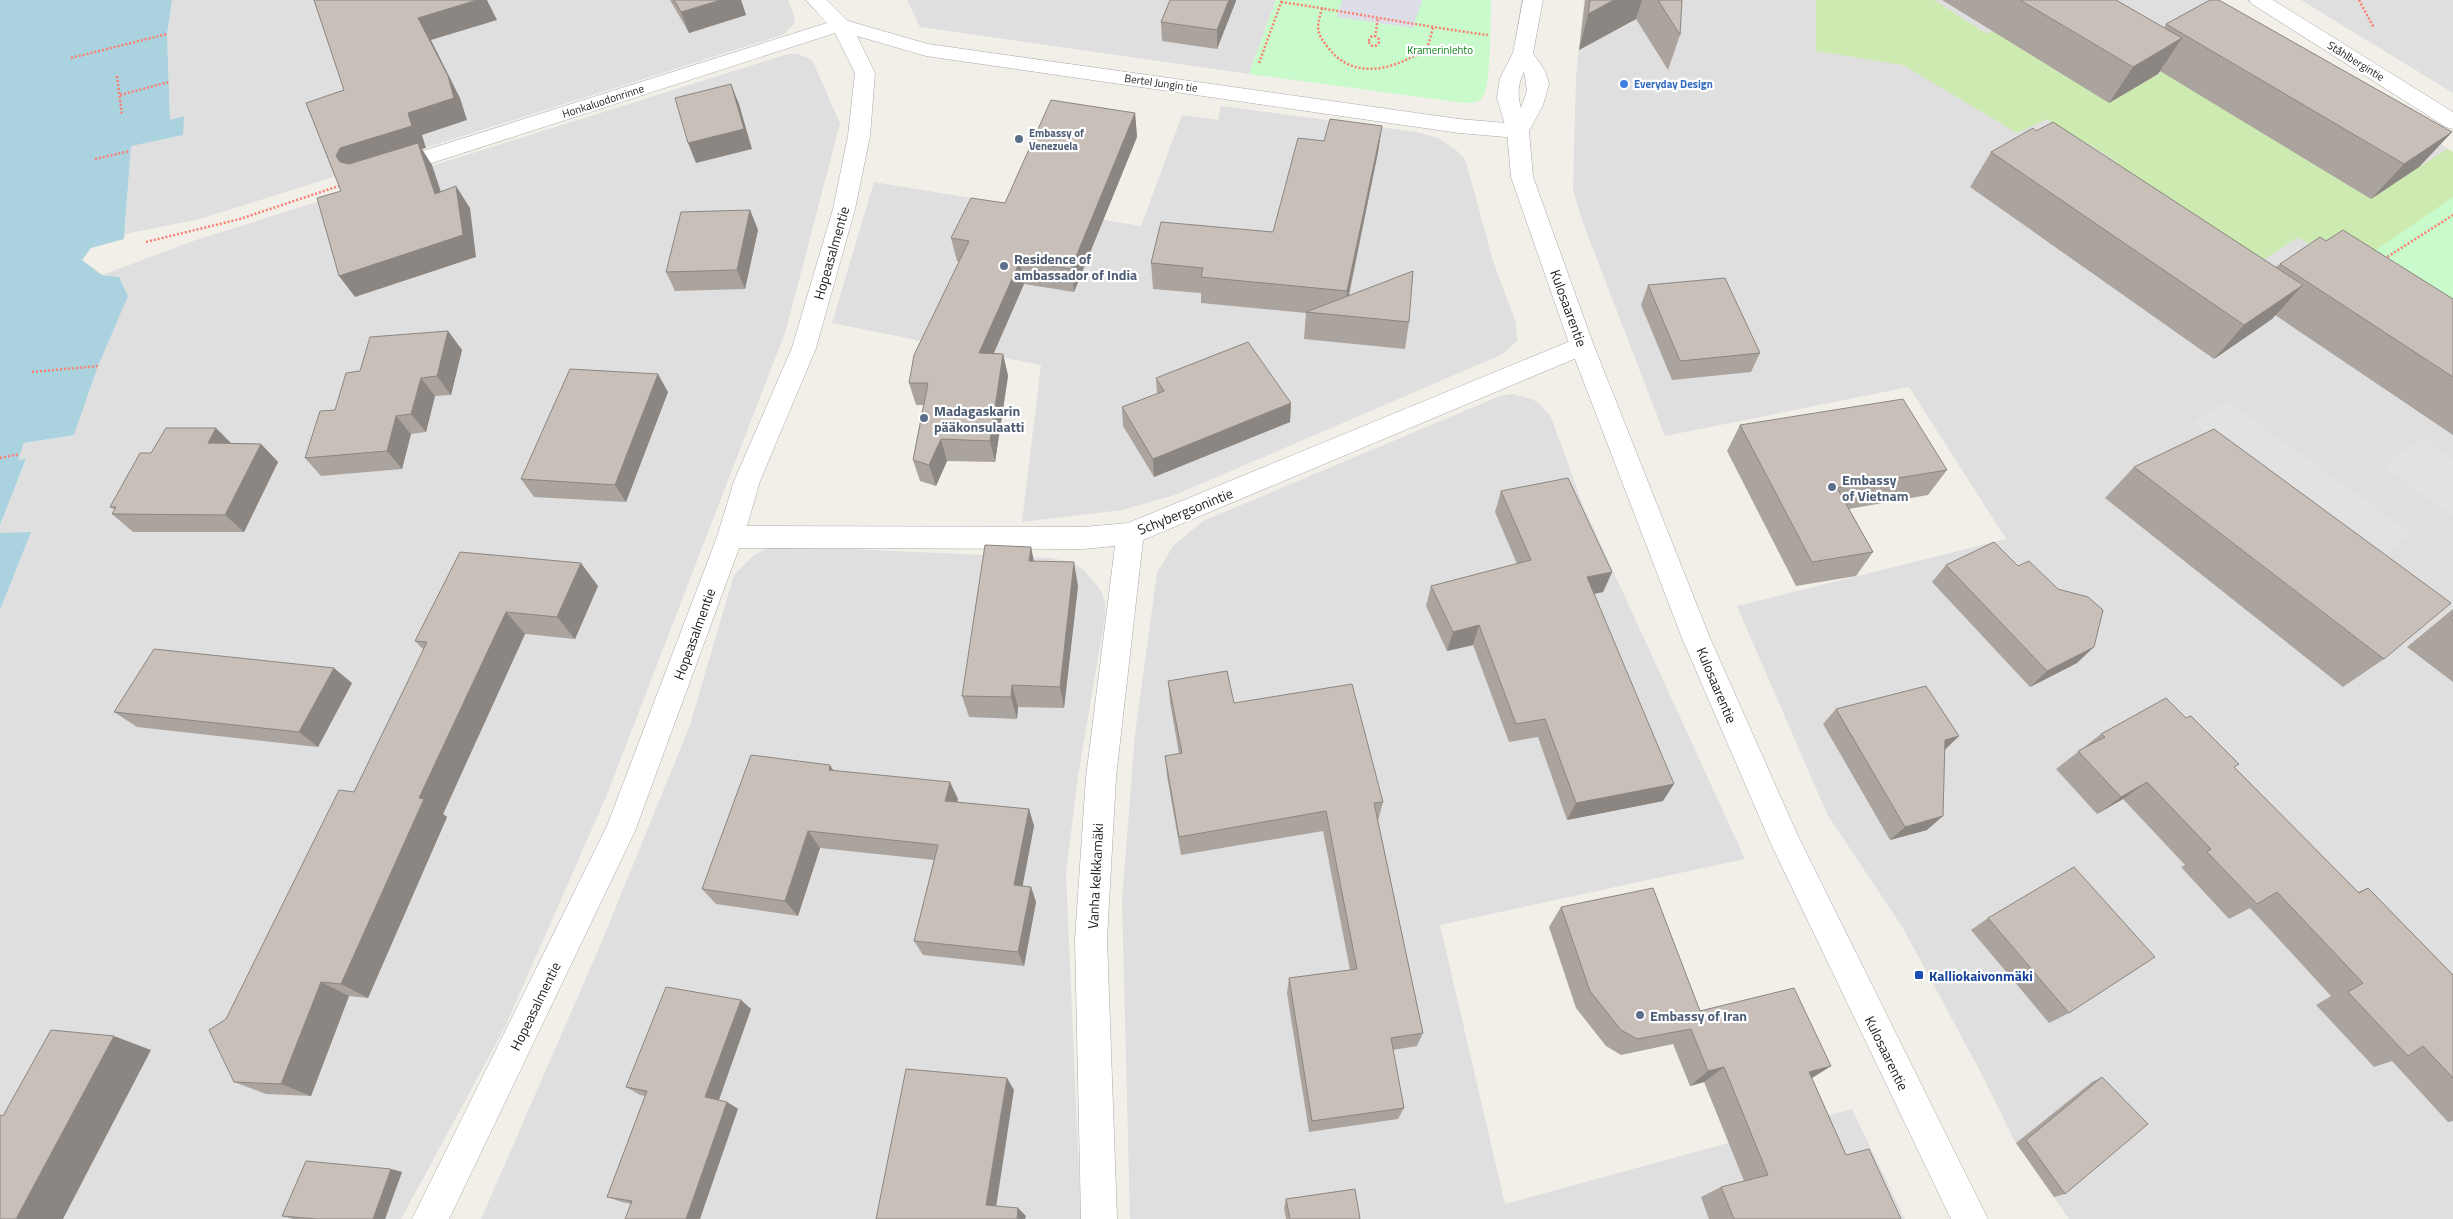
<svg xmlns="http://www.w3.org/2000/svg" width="2453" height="1219" font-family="'Titillium Web',sans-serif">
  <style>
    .residential { fill: #e0dfdf }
    .grass { fill: #cdebb0 }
    .park { fill: #c8facc }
    .parking { fill: #e2e2e2 }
    .plaza { fill: #dddde8 }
    .water { fill: #aad3df }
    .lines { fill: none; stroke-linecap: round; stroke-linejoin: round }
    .minor-casing { stroke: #a9a9a9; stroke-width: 1 }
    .tertiary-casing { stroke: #a9a9a9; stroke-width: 1 }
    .path { stroke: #fa8072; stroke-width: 2.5; stroke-dasharray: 2 2; stroke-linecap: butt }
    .minor { fill: #fff; fill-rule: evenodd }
    .tertiary { fill: #fff; fill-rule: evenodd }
    .wall { fill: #aba49e }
    .shaded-wall { fill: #8b8681 }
    .building { fill: #c7bfb8; stroke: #8b8681 }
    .shop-dot { fill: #3f7fe0; stroke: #fff; stroke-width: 2 }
    .service-dot { fill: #5c6f8a; stroke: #fff; stroke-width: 2 }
    .transit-dot { fill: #1a4fb4; stroke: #fff; stroke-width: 2 }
    .labels { text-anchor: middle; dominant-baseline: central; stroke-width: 4.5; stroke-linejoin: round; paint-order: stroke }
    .far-park-label { font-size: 11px; fill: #0c8416; stroke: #fff }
    .far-street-label { font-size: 11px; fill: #222; stroke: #fff }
    .far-shop-label { font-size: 11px; font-weight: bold; fill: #366cbe; stroke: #fff; text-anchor: start }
    .far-service-label { font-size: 11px; font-weight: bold; fill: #4e5e75; stroke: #fff; text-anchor: start }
    .street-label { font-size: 14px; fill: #222; stroke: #fff }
    .service-label { font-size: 14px; font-weight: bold; fill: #4e5e75; stroke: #fff; text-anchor: start }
    .transit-label { font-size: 14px; font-weight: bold; fill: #164399; stroke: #fff; text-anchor: start }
  </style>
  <rect width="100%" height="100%" fill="#f2efe9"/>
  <path class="residential" d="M 172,0 L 788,0 L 795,18 L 794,24 L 784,34 L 776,37 L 200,219 L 125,234 L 131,146 L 170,120 L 167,34 Z
    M 907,0 L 1276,0 L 1249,74 L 920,27 Z
    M 1584,0 L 2211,0 L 2453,152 L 2453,1219 L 2069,1219 L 2015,1142 L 1980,1071 L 1903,928 L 1827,814 L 1737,606 L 2006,539 L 1909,387 L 1665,436 L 1583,223 L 1573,190 L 1576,76 Z
    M 2301,0 L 2453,0 L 2453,93 Z
    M 788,54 L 798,54 L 812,60 L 840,123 L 786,330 L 606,797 L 504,1029 L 401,1219 L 0,1219 L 0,610 L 30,533 L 0,533 L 0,525 L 26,460 L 18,460 L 24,443 L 74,435 L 98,366 L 119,277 L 102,275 L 196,240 Z
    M 1221,106 L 1416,132 L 1438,138 L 1456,150 L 1464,158 L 1468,169 L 1493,261 L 1516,323 L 1517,341 L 1503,354 L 1175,495 L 1122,510 L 1022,522 L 1041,365 L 832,323 L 874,182 L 1141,226 L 1182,115 L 1218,120 Z
    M 1512,394 L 1532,399 L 1541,405 L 1551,417 L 1583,505 L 1745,859 L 1440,925 L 1505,1204 L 1852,1109 L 1905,1219 L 1130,1219 L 1122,900 L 1135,734 L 1157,573 L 1173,546 L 1203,521 L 1500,396 Z
    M 782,546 L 1051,558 L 1071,562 L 1083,569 L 1100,589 L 1105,601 L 1105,617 L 1078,776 L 1066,873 L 1081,1219 L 481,1219 L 602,941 L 690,725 L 734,575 L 754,555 L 766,549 Z"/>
  <path class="grass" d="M 1816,0 L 1934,0 L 1987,34 L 1992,31 L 2109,103 L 2162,72 L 2371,199 L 2447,149 L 2453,152 L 2453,332 L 2298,237 L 2253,267 L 2092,179 L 2116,161 L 2047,119 L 2017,133 L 1903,65 L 1816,51 Z"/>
  <path class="park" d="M 1276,0 L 1491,0 C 1490,18 1492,88 1482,98 C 1477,103 1470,103 1464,103 L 1249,74 Z
    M 2453,197 L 2453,332 L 2350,268 Z"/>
  <path class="parking" d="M 2226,400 L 2412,534 L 2379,560 L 2193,423 Z
    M 2422,437 L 2453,459 L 2453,516 L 2383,467 Z"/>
  <path class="plaza" d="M 1342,0 L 1422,0 L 1413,28 L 1337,17 Z"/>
  <path class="water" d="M 0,0 L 172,0 L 167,34 L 170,120 L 184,116 L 183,135 L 131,146 L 124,239 L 91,248 L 82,260 L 102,275 L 119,277 L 128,296 L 98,366 L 74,435 L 24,443 L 18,460 L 26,459 L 0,525 Z
    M 31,532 L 0,610 L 0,533 Z"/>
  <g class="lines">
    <defs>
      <path id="minor" d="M 806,0 L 827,0 L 848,21 L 928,44 L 1459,119 L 1518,124 L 1526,126 L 1529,131 L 1526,136 L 1518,138 L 1459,133 L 926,56 L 857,36 L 875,73 L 870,136 L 855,209 L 816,348 L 760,481 L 747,526 L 1083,527 L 1128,523 L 1573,340 L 1582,337 L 1591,340 L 1594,346 L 1591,352 L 1143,540 L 1116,777 L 1107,939 L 1117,1219 L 1081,1219 L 1075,939 L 1086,777 L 1115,546 L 1083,549 L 739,548 L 635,831 L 449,1219 L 412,1219 L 607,826 L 717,537 L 734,481 L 792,348 L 833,209 L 848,136 L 855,73 L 835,33 L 401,173 L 393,175 L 385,173 L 382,168 L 385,163 L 827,23 Z
        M 2249,0 L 2273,0 L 2453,112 L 2453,129 L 2446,127 L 2252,4 Z"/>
      <path id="tertiary" d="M 1523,0 L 1543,0 L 1533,53 L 1545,71 L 1549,84 L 1543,105 L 1529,131 L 1533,177 L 1594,346 L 1710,638 L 1797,834 L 1988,1219 L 1951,1219 L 1771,844 L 1682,638 L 1570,346 L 1511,177 L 1507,131 L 1497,98 L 1500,78 L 1513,53 ZM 1524,71 L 1527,91 L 1521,108 C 1517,95 1518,83 1524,71 Z"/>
    </defs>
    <use href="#minor" class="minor-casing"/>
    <use href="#tertiary" class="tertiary-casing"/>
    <path class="path" d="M 2359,0 L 2374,28
      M 1281,2 C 1350,12 1419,26 1488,35
      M 1322,8 C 1316,29 1316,33 1330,50 C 1351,75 1381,72 1408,59 C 1414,56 1423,53 1427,47 C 1430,41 1431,34 1433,28
      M1369 41a5 5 0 1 1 10 0a5 5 0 1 1-10 0Z
      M 1375,37 L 1378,18
      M 71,58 L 167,34
      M 1259,63 L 1282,0
      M 117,76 L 122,115
      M 120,95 L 169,82
      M 95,159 L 130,151
      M 146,242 L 240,219 L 342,185
      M 2384,259 L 2453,215
      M 32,372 L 98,366
      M 0,458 L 19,454"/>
    <use href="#minor" class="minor"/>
    <use href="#tertiary" class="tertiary"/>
  </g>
  <path class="wall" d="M 670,0 L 741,0 L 746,15 L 689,33 Z
    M 1170,0 L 1236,0 L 1217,49 L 1162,41 L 1161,22 Z
    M 1585,0 L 1682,0 L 1680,35 L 1668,70 L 1636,19 L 1579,50 Z
    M 1942,0 L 2116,0 L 2164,28 L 2166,24 L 2452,132 L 2419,167 L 2371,199 L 2160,71 L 2158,74 L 2109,103 Z
    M 1135,113 L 1137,137 L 1074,292 L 1024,284 L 994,353 L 1003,354 L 1008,376 L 995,462 L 947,461 L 936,486 L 920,481 L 913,460 L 924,405 L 916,405 L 909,383 L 959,262 L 957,261 L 951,238 L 1005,203 Z
    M 1382,126 L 1378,152 L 1349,296 L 1409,322 L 1405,349 L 1304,339 L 1306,313 L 1201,303 L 1201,293 L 1153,289 L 1151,263 L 1273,232 Z
    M 2036,131 L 2276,267 L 2280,264 L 2326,241 L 2453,299 L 2453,435 L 2275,315 L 2272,319 L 2214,359 L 1970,187 L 1991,152 Z
    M 750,210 L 758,230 L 745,289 L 675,291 L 666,272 Z
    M 1648,285 L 1760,353 L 1751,372 L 1672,380 L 1641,305 Z
    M 448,331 L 462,350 L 451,395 L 435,396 L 426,432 L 411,434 L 402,469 L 321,476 L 305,458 L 360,371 Z
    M 1156,378 L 1291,403 L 1290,422 L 1154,477 L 1123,426 L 1122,407 L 1157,394 Z
    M 668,392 L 626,502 L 534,497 L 521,479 Z
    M 1740,425 L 1947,470 L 1928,495 L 1849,509 L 1873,552 L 1856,576 L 1796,586 L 1727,451 Z
    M 231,443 L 261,444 L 278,462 L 244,532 L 133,532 L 112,514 L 115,510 L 110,507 L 151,453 Z
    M 2134,467 L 2384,659 L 2343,687 L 2105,498 Z
    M 1501,491 L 1612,572 L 1603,592 L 1594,594 L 1663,801 L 1567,820 L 1538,737 L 1509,742 L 1473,645 L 1447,651 L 1426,606 L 1431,586 L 1517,564 L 1495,512 Z
    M 460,552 L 598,586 L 575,639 L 525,634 L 443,814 L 447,817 L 368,998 L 349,996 L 311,1096 L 266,1094 L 234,1082 L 226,1019 L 354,792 L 424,650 L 415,641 Z
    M 1034,561 L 1078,586 L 1064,708 L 1018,707 L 1017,719 L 969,717 L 962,696 Z
    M 1946,565 L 2077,663 L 2030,687 L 1932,582 Z
    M 2453,609 L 2453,682 L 2407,647 Z
    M 1168,681 L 1234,703 L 1383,802 L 1378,821 L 1423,1033 L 1417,1046 L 1393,1050 L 1404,1108 L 1398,1119 L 1309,1132 L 1287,993 L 1289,978 L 1350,970 L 1323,831 L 1181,855 L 1167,776 L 1165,756 L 1179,754 L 1170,702 Z
    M 352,683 L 318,747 L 137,727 L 114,712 Z
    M 1836,709 L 1959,736 L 1945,750 L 1927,830 L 1890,840 L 1823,724 Z
    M 2186,718 L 2239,764 L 2234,767 L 2358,892 L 2368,888 L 2453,975 L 2453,1121 L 2448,1122 L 2392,1061 L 2374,1067 L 2316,1005 L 2331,996 L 2250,908 L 2229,919 L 2181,867 L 2185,865 L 2123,799 L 2097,814 L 2056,769 L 2101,734 Z
    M 834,771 L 958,799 L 957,802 L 1029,809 L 1034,826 L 1022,886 L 1031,887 L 1036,902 L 1024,966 L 923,955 L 914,941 L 934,860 L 820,848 L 798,916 L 716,904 L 702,889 Z
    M 1561,907 L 1700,1011 L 1831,1066 L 1812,1078 L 1846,1155 L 1901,1219 L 1709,1219 L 1701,1197 L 1721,1187 L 1744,1181 L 1704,1082 L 1690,1086 L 1673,1044 L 1621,1055 L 1606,1046 L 1576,1008 L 1549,927 Z
    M 1988,918 L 2069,1013 L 2049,1023 L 1971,930 Z
    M 741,1000 L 751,1009 L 719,1100 L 727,1102 L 738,1109 L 631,1204 L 622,1202 L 607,1197 L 645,1096 L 640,1095 L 626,1087 Z
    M 2102,1077 L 2065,1194 L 2054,1197 L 2016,1143 L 2092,1082 Z
    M 391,1169 L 402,1172 L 385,1219 L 293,1219 L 282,1216 Z
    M 1286,1199 L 1360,1219 L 1286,1219 L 1284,1208 Z"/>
  <path class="shaded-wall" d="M 477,0 L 487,0 L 497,20 L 431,40 L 460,98 L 467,120 L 422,135 L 426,148 L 422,149 L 432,165 L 449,216 L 351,178 L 336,156 L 340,148 L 408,113 L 418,18 Z
    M 721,0 L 741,0 L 746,15 L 689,33 L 681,12 Z
    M 1229,0 L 1236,0 L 1236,1 L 1217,49 L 1217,30 Z
    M 1614,0 L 1642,0 L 1636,19 L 1579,50 L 1588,14 Z
    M 2182,38 L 2158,74 L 2109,103 L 2133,67 Z
    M 731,84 L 739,104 L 752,149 L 696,163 L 688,143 Z
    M 1135,113 L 1137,137 L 1074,292 L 1071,269 Z
    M 1382,126 L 1378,152 L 1344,316 L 1347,291 Z
    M 2452,132 L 2419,167 L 2371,199 L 2404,164 Z
    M 456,186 L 470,208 L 476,257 L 355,297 L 339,276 Z
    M 750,210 L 758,230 L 745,289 L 737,270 Z
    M 1020,261 L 1024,284 L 984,375 L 979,353 Z
    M 2303,285 L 2272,319 L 2214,359 L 2244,325 Z
    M 448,331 L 462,350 L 451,395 L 437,376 Z
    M 1003,354 L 1008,376 L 995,462 L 990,441 Z
    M 658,374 L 668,392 L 626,502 L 615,485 Z
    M 421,378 L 435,396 L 426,432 L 411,414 Z
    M 1291,403 L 1290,422 L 1154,477 L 1153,459 Z
    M 396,416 L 411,434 L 402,469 L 387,451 Z
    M 216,428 L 234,446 L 208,443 Z
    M 941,439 L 947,461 L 936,486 L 929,465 Z
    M 261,444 L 278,462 L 244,532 L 225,515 Z
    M 1031,547 L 1036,571 L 1029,561 Z
    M 1074,562 L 1078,586 L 1064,708 L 1060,687 Z
    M 581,563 L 598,586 L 575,639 L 557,617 Z
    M 1612,572 L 1603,592 L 1579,597 L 1587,577 Z
    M 506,612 L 525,634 L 443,814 L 447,817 L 368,998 L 341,984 L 419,798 Z
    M 1479,625 L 1473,645 L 1447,651 L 1453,632 Z
    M 2094,647 L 2077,663 L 2030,687 L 2047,671 Z
    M 334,668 L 352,683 L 318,747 L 299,732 Z
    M 1012,685 L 1018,707 L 1017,719 L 1011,697 Z
    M 1959,736 L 1943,751 L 1945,740 Z
    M 830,765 L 841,783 L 829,770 Z
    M 950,782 L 958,799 L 953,818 L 945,801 Z
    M 2147,782 L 2123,799 L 2097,814 L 2121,797 Z
    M 1674,784 L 1663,801 L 1567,820 L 1576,803 Z
    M 1029,809 L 1034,826 L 1020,900 L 1014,885 Z
    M 1943,816 L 1927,830 L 1890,840 L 1905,827 Z
    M 808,831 L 820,848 L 798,916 L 785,901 Z
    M 1031,887 L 1036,902 L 1024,966 L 1018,952 Z
    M 321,982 L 349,996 L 311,1096 L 281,1084 Z
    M 741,1000 L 751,1009 L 717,1105 L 705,1097 Z
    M 114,1036 L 151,1050 L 63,1219 L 16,1219 Z
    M 1831,1066 L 1807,1081 L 1809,1072 Z
    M 1724,1067 L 1704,1082 L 1690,1086 L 1708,1071 Z
    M 1007,1078 L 1014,1090 L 995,1214 L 986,1205 Z
    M 727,1102 L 738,1109 L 700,1219 L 686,1219 Z
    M 391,1169 L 402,1172 L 385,1219 L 373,1219 Z
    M 1018,1208 L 1026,1216 L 1025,1219 L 1017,1219 Z"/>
  <path class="building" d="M 314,0 L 477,0 L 418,18 L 448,76 L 454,98 L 408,113 L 412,126 L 340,148 L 336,156 L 340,162 L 349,164 L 418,143 L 435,194 L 456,186 L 463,235 L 339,276 L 317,198 L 341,191 L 306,103 L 344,90 Z
    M 674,0 L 721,0 L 681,12 Z
    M 1170,0 L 1229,0 L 1217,30 L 1161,22 Z
    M 1590,0 L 1614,0 L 1588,14 Z
    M 1658,0 L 1682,0 L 1680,35 Z
    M 2020,0 L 2116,0 L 2182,38 L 2133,67 Z
    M 2210,0 L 2219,0 L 2452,132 L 2404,164 L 2166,24 Z
    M 731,84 L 744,129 L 688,143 L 675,98 Z
    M 1051,100 L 1135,113 L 1071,269 L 1020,261 L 979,353 L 1003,354 L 990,441 L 941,439 L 929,465 L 913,460 L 928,383 L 909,383 L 914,355 L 969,241 L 951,238 L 971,198 L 1005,203 Z
    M 1330,119 L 1382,126 L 1347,291 L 1201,277 L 1203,268 L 1151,263 L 1161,222 L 1273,232 L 1298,138 L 1324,141 Z
    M 2053,122 L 2303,285 L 2244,325 L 1991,152 L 2033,128 L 2036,131 Z
    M 750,210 L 737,270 L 666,272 L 681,212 Z
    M 2343,230 L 2453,299 L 2453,377 L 2280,264 L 2320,237 L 2326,241 Z
    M 1413,271 L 1409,322 L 1306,312 Z
    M 1725,278 L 1760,353 L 1680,361 L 1648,285 Z
    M 448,331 L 437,376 L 421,378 L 411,414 L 396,416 L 387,451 L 305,458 L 320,411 L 335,410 L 346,373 L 360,371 L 370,337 Z
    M 1248,342 L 1291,403 L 1153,459 L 1122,407 L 1164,391 L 1156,378 Z
    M 570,369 L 658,374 L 615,485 L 521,479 Z
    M 1903,399 L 1947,470 L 1837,488 L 1873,552 L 1812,562 L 1740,425 Z
    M 166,428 L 216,428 L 208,443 L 261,444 L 225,515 L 112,514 L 116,507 L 110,507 L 140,453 L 151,453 Z
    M 2214,429 L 2451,603 L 2384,659 L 2134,467 Z
    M 1568,478 L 1612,572 L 1587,577 L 1674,784 L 1576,803 L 1545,719 L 1516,724 L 1479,625 L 1453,632 L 1431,586 L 1531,560 L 1501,491 Z
    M 1994,542 L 2018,566 L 2029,561 L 2058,589 L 2088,597 L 2103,610 L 2094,647 L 2047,671 L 1946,565 Z
    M 985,545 L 1031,547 L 1029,561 L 1074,562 L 1060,687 L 1012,685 L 1011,697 L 962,696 Z
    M 460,552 L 581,563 L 557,617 L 506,612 L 419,798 L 424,799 L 341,984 L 321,982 L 281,1084 L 234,1082 L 209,1030 L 226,1019 L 339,790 L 354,792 L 427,642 L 415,641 Z
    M 2453,615 L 2453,621 L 2450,618 Z
    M 154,649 L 334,668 L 299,732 L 114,712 Z
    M 1227,671 L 1234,703 L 1352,684 L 1383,802 L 1374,803 L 1423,1033 L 1391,1038 L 1404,1108 L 1312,1121 L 1289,978 L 1357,969 L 1326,811 L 1179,837 L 1165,756 L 1182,753 L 1168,681 Z
    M 1926,686 L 1959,736 L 1945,740 L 1943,816 L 1905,827 L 1836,709 Z
    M 2166,698 L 2186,718 L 2191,716 L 2239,764 L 2234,767 L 2359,893 L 2368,888 L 2453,975 L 2453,1078 L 2423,1046 L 2408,1056 L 2348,992 L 2363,983 L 2277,892 L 2257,904 L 2207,852 L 2211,849 L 2147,782 L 2121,797 L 2078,751 L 2105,737 L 2101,734 Z
    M 751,755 L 830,765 L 829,770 L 950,782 L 945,801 L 1029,809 L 1014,885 L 1031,887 L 1018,952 L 914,941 L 938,845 L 808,831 L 785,901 L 702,889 Z
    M 2074,867 L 2155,957 L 2069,1013 L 1988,918 Z
    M 1653,888 L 1700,1011 L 1794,988 L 1831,1066 L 1809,1072 L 1846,1155 L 1869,1149 L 1901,1219 L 1734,1219 L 1721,1187 L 1768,1175 L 1724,1067 L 1708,1071 L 1691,1029 L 1637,1039 L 1621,1030 L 1590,991 L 1561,907 Z
    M 666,987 L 741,1000 L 705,1097 L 727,1102 L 686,1219 L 625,1219 L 632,1201 L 607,1197 L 647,1091 L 626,1087 Z
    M 51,1030 L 114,1036 L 16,1219 L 0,1219 L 0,1115 L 3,1116 Z
    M 906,1069 L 1007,1078 L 986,1205 L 1018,1208 L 1017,1219 L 876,1219 Z
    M 2102,1077 L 2148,1124 L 2065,1194 L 2026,1140 Z
    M 306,1161 L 391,1169 L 373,1219 L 316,1219 L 282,1216 Z
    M 1355,1189 L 1360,1219 L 1290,1219 L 1286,1199 Z"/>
  <circle class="shop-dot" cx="1624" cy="84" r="5"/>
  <g class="service-dot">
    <circle cx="1019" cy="139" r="5"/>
    <circle cx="1004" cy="266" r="5"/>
    <circle cx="924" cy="418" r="5"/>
    <circle cx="1832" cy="487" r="5"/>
    <circle cx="1640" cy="1015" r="5"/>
  </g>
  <rect class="transit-dot" x="1914" y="970" width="10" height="10" rx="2.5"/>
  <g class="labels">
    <g class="far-park-label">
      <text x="1440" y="50">Kramerinlehto</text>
    </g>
    <g class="far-street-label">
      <text transform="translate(2356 61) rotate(32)">Ståhlbergintie</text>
      <text transform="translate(1161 83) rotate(8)">Bertel Jungin tie</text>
      <text transform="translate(603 101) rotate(-18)">Honkaluodonrinne</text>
    </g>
    <g class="far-shop-label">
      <text x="1634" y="84">Everyday Design</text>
    </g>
    <g class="far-service-label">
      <text x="1029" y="133">Embassy of<tspan x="1029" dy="13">Venezuela</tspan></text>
    </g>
    <g class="street-label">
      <text transform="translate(831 253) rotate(-74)">Hopeasalmentie</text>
      <text transform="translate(1569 308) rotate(70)">Kulosaarentie</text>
      <text transform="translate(1185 511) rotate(-22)">Schybergsonintie</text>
      <text transform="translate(694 634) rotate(-70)">Hopeasalmentie</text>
      <text transform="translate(1717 685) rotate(67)">Kulosaarentie</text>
      <text transform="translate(1095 876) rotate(-87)">Vanha kelkkamäki</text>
      <text transform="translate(535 1006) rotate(-64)">Hopeasalmentie</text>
      <text transform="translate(1887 1053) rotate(64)">Kulosaarentie</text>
    </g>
    <g class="service-label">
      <text x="1014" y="258">Residence of<tspan x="1014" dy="16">ambassador of India</tspan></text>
      <text x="934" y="410">Madagaskarin<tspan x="934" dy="16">pääkonsulaatti</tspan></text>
      <text x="1842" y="479">Embassy<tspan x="1842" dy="16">of Vietnam</tspan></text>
      <text x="1650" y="1015">Embassy of Iran</text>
    </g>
    <g class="transit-label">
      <text x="1929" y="975">Kalliokaivonmäki</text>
    </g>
  </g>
</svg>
